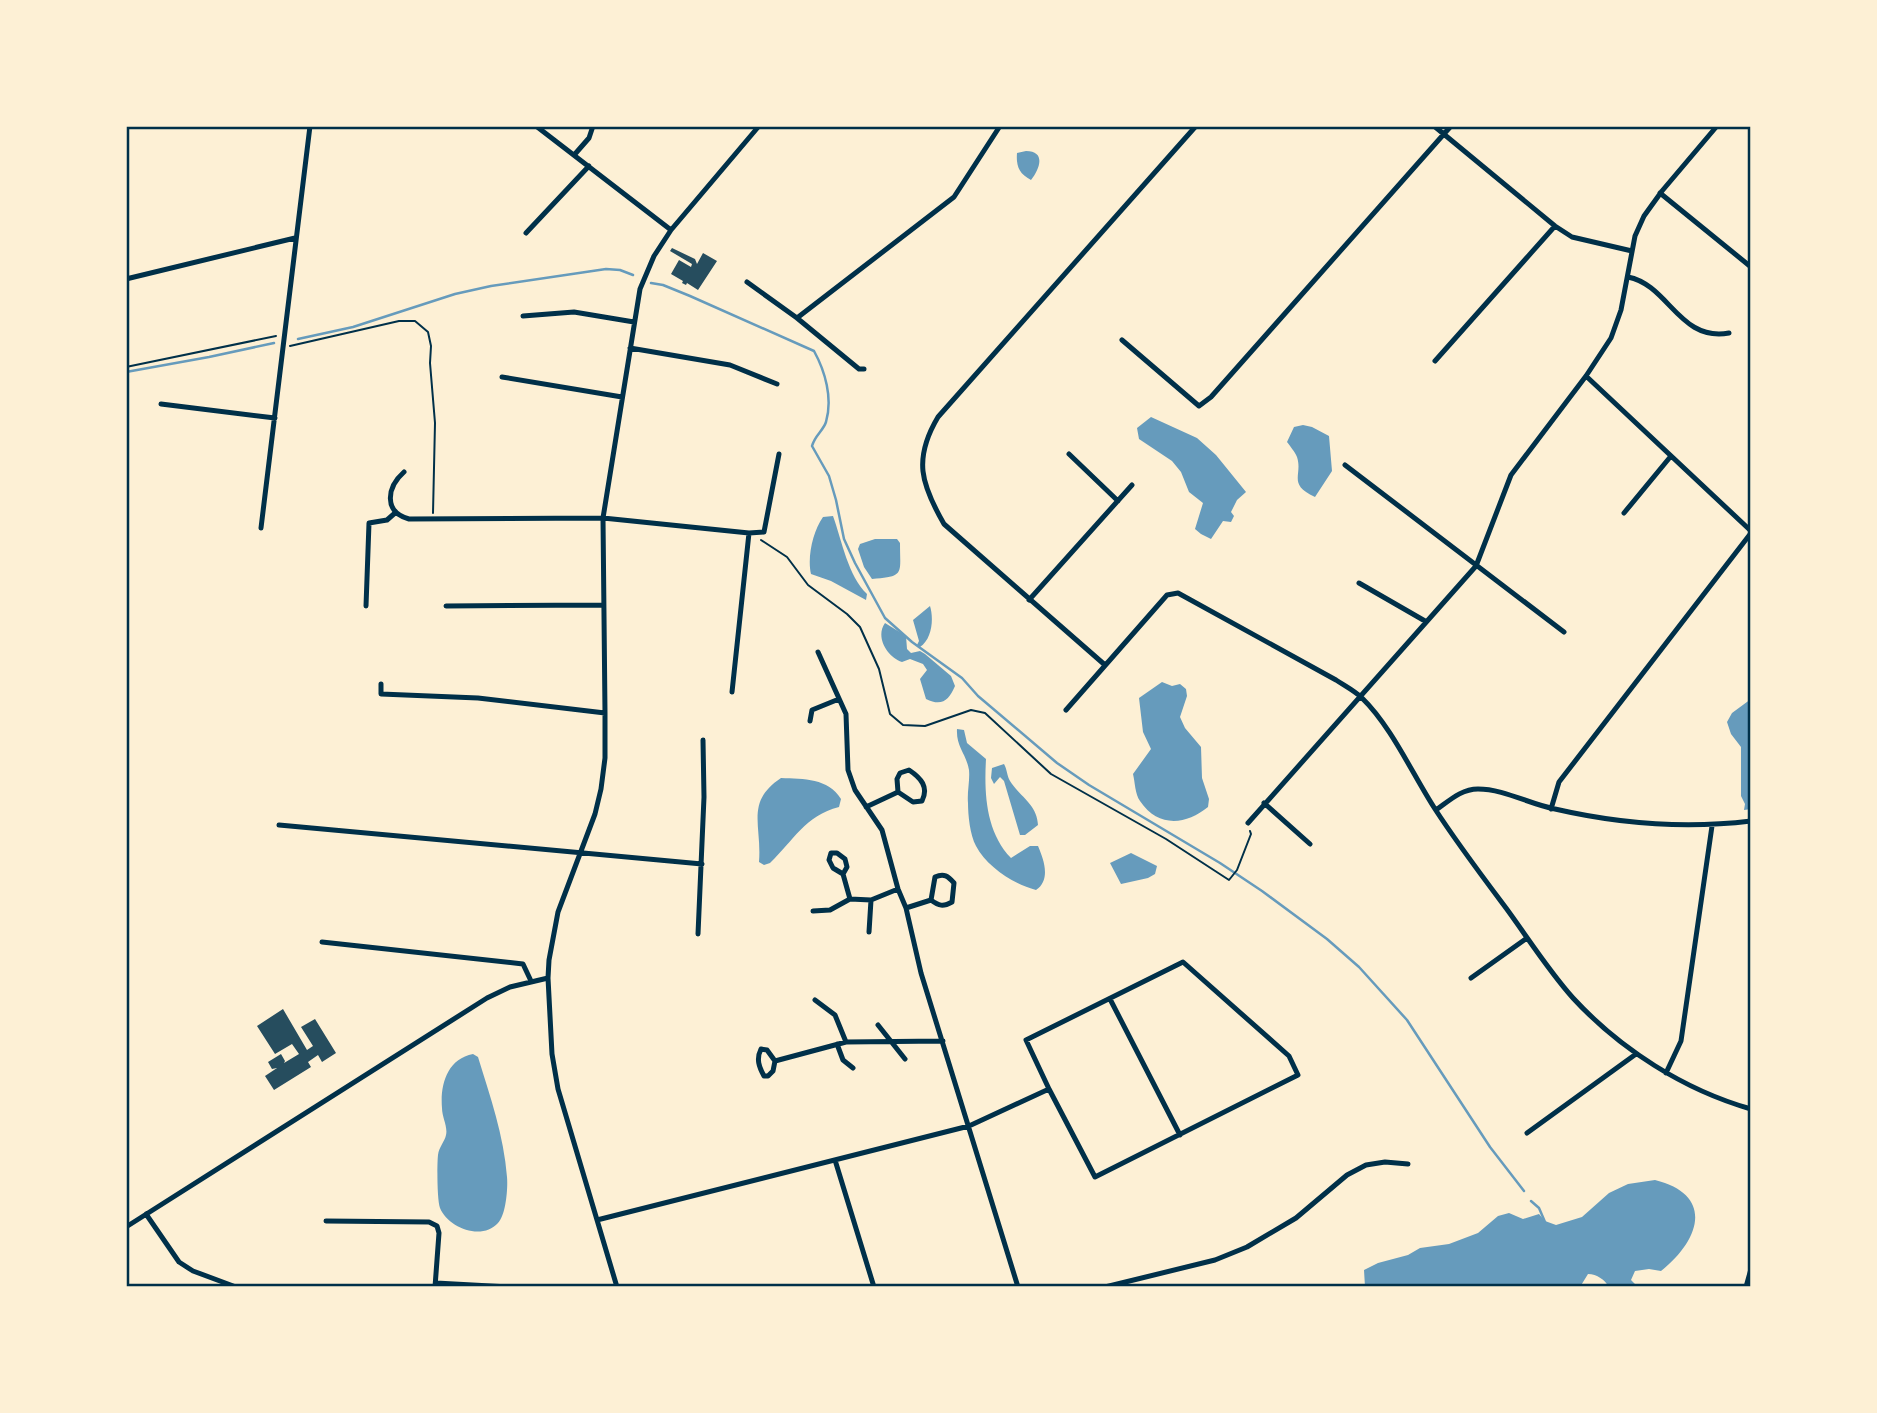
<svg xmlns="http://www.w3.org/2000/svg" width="1877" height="1413" font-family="'Public Sans',sans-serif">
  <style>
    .water { fill: #669bbc }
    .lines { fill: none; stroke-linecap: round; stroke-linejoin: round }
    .stream { stroke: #669bbc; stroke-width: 2.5 }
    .building { fill: #264d5e }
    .path { stroke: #003049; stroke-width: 2 }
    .minor { stroke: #003049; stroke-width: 5 }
    .neatline { fill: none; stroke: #003049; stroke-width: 2.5 }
  </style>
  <rect width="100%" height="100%" fill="#fdf0d5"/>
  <path class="water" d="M 1026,151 C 1046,151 1040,169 1031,180 C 1019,174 1016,166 1017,153 Z
    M 1151,417 L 1197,438 L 1216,455 L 1246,492 L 1237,500 L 1231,512 L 1234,516 L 1231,522 L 1223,521 L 1211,539 L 1201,534 L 1195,529 L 1203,503 L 1189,492 L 1181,472 L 1172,461 L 1139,439 L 1137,428 Z
    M 1303,425 L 1312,427 L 1329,436 L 1332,471 L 1315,497 C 1287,484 1303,475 1297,457 C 1295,452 1290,446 1287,442 L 1294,427 Z
    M 833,516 C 842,541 848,576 867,594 L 866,600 L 831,581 L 811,574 C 807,557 813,531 823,517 Z
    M 875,539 L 897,539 L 900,543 C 900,575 905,576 872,579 L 864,567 L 858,549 L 860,544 Z
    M 930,606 C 934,619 932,639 920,647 L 917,645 L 919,641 L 913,620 Z
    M 885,623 L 906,636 L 907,649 L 911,653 L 920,651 L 925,654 L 951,676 L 955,686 C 949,700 942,707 926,699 L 920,679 L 927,670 L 923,664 L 910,659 L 902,662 C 887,657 875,637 885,623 Z
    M 1162,682 L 1172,686 L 1180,684 L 1186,689 L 1187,696 L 1180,717 L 1185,728 L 1201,747 L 1202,778 L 1209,799 L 1208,807 C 1186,825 1158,828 1140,801 C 1135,794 1135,782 1133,774 L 1151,749 L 1143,732 L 1139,698 Z
    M 1751,699 L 1751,809 L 1744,810 L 1745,804 L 1741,796 L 1741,747 L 1731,734 L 1727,722 L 1732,713 Z
    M 957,729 L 964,730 L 967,743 L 986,759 C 984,794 986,832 1011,858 L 1030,846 L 1038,846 C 1044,860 1051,880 1036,890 C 1015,885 987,867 976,846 C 970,835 968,815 968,803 C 967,792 970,781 969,770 C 966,753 956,747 957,729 Z
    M 1004,764 C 1007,769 1007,776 1010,781 C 1020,797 1037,804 1038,825 L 1025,835 L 1020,835 L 1004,781 L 1000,777 L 994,784 L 991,778 L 992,768 Z
    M 781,778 C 804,779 828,778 841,799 L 839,807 C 805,816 794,840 770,863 L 764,865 L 759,862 C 762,825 745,802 781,778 Z
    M 1131,853 L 1157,866 L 1155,874 L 1148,878 L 1121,884 L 1110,863 Z
    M 473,1054 L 478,1057 C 490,1096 504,1136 507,1177 C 508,1188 506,1215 498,1223 C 482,1241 448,1228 440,1208 C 437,1200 437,1164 438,1155 C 439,1147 445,1141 446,1135 C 448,1127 442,1117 442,1108 C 440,1085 447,1059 473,1054 Z
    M 1655,1180 C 1715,1195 1700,1240 1661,1271 L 1649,1269 L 1635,1271 L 1631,1280 L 1638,1287 L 1609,1287 C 1605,1280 1597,1274 1588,1274 L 1580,1287 L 1365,1287 L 1364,1270 L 1378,1263 L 1408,1255 L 1420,1248 L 1449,1244 L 1478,1233 L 1498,1216 L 1509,1213 L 1523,1219 L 1539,1214 L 1545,1221 L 1556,1225 L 1582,1217 L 1609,1193 L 1628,1184 Z"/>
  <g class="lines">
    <path class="stream" d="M 651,283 L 663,285 L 690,296 L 814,351 C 825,371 833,398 826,422 C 823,431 815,435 812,446 L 829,476 L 836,500 L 844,539 L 855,563 L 885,618 L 912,642 L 962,678 L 978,696 L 1057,763 L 1089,785 L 1220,863 L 1262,891 L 1327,939 L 1359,967 L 1407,1020 L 1490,1147 L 1524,1191
      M 298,339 L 353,327 L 455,294 L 491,286 L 606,269 L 620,270 L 633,275
      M 126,372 L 209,357 L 274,343
      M 1531,1201 L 1539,1208 L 1545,1222"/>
  </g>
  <path class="building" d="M 672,248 L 695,259 L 697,264 L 703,253 L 717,261 L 698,290 L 687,283 L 686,285 L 682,283 L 683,281 L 671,274 L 679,260 L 691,267 L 692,264 L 670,251 Z
    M 283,1009 L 307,1050 L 313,1046 L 301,1027 L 315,1019 L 336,1053 L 322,1062 L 318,1055 L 308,1062 L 311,1067 L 274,1090 L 265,1076 L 277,1068 L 272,1069 L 268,1062 L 281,1054 L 285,1061 L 284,1063 L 299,1054 L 292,1044 L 275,1054 L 257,1026 Z"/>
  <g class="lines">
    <path class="path" d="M 290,346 L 399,321 L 415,321 L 428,332 L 431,346 L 430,363 L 435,423 L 433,513
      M 126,367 L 276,336
      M 761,540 L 787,557 L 808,585 L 847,614 L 860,627 L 879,669 L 890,714 L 903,725 L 925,726 L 971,710 L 985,713 L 1051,774 L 1166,839 L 1229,880 L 1237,870 L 1251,834 L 1250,831"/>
    <path class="minor" d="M 536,126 L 671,230
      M 1434,126 L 1555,226 L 1572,237 L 1632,251
      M 575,154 L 589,138 L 593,126
      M 1660,193 L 1751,267
      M 526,233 L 589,166
      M 1628,277 C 1669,285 1679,342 1729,333
      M 126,279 L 295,238
      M 747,282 L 797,318 L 859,369 L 864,369
      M 523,316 L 574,312 L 634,322
      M 797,318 L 954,197 L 1000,126
      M 1122,340 L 1199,406 L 1211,397 L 1451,126
      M 630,348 L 730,365 L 777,384
      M 1435,361 L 1555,226
      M 1586,376 L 1751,531
      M 502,377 L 622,397
      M 161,404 L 275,418
      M 1069,454 L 1118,501
      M 1345,465 L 1564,632
      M 404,472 C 387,487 383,512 409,519 L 603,518 L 749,533 L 764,532 L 779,454
      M 1624,513 L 1671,456
      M 261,528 L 310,126
      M 1359,583 L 1425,621
      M 1029,600 L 1132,485
      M 366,606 L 369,523 L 387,520 L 395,513
      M 446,606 L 603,605
      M 818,652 L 846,714 L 848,770 L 855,790 L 882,830 L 898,889 L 906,908 L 921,973 L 1018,1287
      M 1105,665 L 944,524 C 921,484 913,459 938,417 L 1196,126
      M 381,684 L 381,694 L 478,698 L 605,713
      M 732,692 L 749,533
      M 1066,710 L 1167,595 L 1178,593 L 1336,680 C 1345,686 1355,691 1362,698 C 1391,726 1413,775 1435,809 C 1457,843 1482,876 1506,908 C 1528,938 1548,970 1573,998 C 1620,1049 1684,1090 1751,1109
      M 810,721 L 812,710 L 839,699
      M 1264,803 L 1310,844
      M 866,807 L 898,792 L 897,779 L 900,773 L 909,770 C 921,778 929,787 922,801 L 913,802 L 898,792
      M 1551,809 L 1559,782 L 1751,533
      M 1436,810 C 1449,801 1461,789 1478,789 C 1504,789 1529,804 1555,809 C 1620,824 1685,829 1751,821
      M 1248,823 L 1476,566 L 1511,475 L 1586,376 L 1611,338 L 1621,310 L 1635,236 L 1644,216 L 1662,191 L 1717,126
      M 279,825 L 702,864
      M 843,874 L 833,868 L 829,860 L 831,853 L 837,853 L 845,859 L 847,867 L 843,874 L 850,899
      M 906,908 L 931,900 L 935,877 C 944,873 948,876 954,883 L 952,902 C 943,907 939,906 931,900
      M 813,911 L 830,910 L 850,899 L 871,900 L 898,889
      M 869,932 L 871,900
      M 698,934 L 704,797 L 703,740
      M 322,942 L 523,964 L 531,981
      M 1471,978 L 1527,938
      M 1110,999 L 1180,1135
      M 815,1000 L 835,1015 L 846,1042
      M 878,1025 L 905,1059
      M 837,1044 L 843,1060 L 853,1068
      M 775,1061 L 773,1071 L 768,1076 L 764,1076 C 759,1067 756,1059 761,1049 L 767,1050 L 775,1061 L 846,1042 L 943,1041
      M 1666,1073 L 1681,1041 L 1712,826
      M 1527,1133 L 1636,1054
      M 835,1160 L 874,1287
      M 146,1214 L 179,1262 L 193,1271 L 236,1287
      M 597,1220 L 969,1126 L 1049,1089 L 1026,1040 L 1183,962 L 1289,1056 L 1298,1075 L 1095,1177 L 1049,1089
      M 326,1221 L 429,1222 L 437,1226 L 439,1233 L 435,1287
      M 126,1227 L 487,998 L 510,987 L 548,978
      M 436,1283 L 509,1287
      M 617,1287 L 558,1089 L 552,1054 L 548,978 L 549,960 L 558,912 L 595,814 L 601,789 L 605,758 L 605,713 L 603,518 L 640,289 L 654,256 L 671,230 L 759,126
      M 1105,1287 L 1215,1260 L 1247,1247 L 1296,1218 L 1347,1175 L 1366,1165 L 1385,1162 L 1408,1164
      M 1746,1287 L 1751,1269"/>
  </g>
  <rect width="1877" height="1413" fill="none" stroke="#fdf0d5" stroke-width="256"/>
  <rect x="128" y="128" width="1621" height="1157" class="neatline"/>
</svg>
